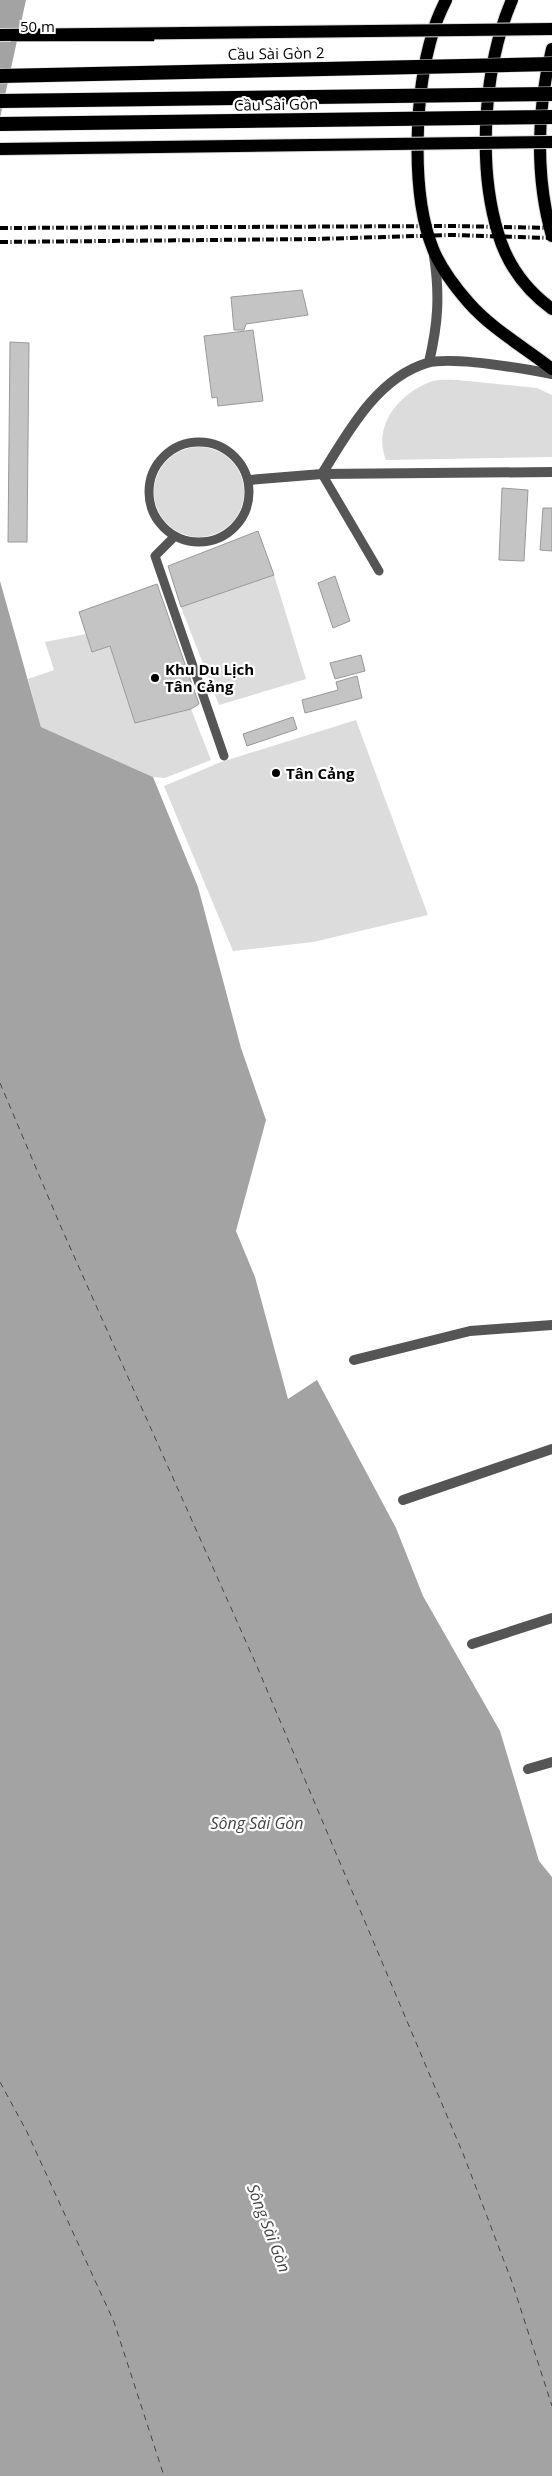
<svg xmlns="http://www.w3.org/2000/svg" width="552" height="2476" font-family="'Open Sans',sans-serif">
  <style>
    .green { fill: #dcdcdc }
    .water { fill: #a3a3a3 }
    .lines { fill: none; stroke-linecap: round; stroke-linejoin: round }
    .ferry { stroke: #444; stroke-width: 1; stroke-dasharray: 6 5; stroke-linecap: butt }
    .building { fill: #c4c4c4; stroke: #999 }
    .primary-casing { stroke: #dbdbdb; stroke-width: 14 }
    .service { stroke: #555; stroke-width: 9 }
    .minor { stroke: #555; stroke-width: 10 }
    .primary { stroke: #000; stroke-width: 12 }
    .rail { stroke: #000; stroke-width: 4; stroke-dasharray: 8 2.5 1 2.5; stroke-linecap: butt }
    .primary-bridge-casing { stroke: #dbdbdb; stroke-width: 14; stroke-linecap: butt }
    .trunk-bridge-casing { stroke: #dbdbdb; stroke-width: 15; stroke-linecap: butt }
    .primary-bridge { stroke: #000; stroke-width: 12 }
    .trunk-bridge { stroke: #000; stroke-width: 14 }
    .poi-dot { fill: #000; stroke: #fff; stroke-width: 2 }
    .labels { text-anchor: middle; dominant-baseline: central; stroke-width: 4.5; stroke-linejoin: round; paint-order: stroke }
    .street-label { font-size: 15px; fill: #000; stroke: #fff }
    .poi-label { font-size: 15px; font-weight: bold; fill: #000; stroke: #fff; text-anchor: start }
    .water-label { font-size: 16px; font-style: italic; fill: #444; stroke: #fff }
  </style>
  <rect width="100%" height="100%" fill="#fff"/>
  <path class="green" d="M 457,380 L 537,388 L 552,395 L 552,457 L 386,460 C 372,426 399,394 430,382 C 438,379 449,380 457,380 Z
    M154 492a45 45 0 1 1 90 0a45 45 0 1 1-90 0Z
    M 274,575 L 306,679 L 219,705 L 181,607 Z
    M 86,634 L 92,652 L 110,646 L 135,723 L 191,709 L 211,760 L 165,778 L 153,777 L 41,727 L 28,679 L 54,670 L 45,642 Z
    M 356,720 L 428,915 L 313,942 L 233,951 L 164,786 L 221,762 Z"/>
  <path class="water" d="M 0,0 L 26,0 L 0,118 Z
    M 0,581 L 41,727 L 153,777 L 198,887 L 241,1048 L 266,1120 L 236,1231 L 255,1277 L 288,1399 L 317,1380 L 396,1528 L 423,1596 L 500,1731 L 539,1861 L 552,1877 L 552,2476 L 0,2476 Z"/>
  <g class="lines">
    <path class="ferry" d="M 0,1083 L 61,1227 L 256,1664 L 464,2156 L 512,2282 L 552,2406
      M 0,2082 L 27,2132 L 114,2322 L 164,2476"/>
  </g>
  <path class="building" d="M 302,290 L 308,315 L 246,324 L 244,330 L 234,330 L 231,297 Z
    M 253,330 L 263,401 L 218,406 L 217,397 L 212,398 L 204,336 Z
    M 10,342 L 29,343 L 27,542 L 8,542 Z
    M 502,488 L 528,490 L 524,561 L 499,560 Z
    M 543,508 L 552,508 L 552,551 L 540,550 Z
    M 258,531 L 274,575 L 181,607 L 168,566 Z
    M 335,576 L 350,621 L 333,628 L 318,583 Z
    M 157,584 L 199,704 L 191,709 L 135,723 L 110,646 L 92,652 L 79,612 Z
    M 361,655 L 365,671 L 335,679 L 330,663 Z
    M 357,676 L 362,698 L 305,713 L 302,700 L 338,690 L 336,682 Z
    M 293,717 L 297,729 L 247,746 L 243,734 Z"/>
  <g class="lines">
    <defs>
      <path id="primary" d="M 446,0 C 441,10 436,21 433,32 C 415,90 410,193 433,249 C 441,269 455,287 469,303 C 492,329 524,347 552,369
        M 512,0 C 484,65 477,164 498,233 C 507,264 526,290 552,309
        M 552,49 C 537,108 535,177 552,236"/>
    </defs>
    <use href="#primary" class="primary-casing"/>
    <path class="service" d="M149 492a50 50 0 1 1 100 0a50 50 0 1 1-100 0Z
      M 322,474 L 379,571
      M 175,536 L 155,556 L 224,756"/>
    <path class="minor" d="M 429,362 C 438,324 440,295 434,256
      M 322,474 C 348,432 377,378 427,363 C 452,356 525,369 552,374
      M 249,480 L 322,474 L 552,472
      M 354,1360 L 470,1331 L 552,1325
      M 403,1500 L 552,1449
      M 472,1644 L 552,1618
      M 528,1769 L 552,1762"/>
    <use href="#primary" class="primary"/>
    <path class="rail" d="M 0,228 L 454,226 L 552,228
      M 0,242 L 316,239 L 452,235 L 552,238"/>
    <defs>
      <path id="primary-bridge" d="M 0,35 L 552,29
        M 0,149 L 552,142"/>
      <path id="trunk-bridge" d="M 0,76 L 552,64
        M 0,101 L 552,94
        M 0,124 L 552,117"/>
    </defs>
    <use href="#primary-bridge" class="primary-bridge-casing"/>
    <use href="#trunk-bridge" class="trunk-bridge-casing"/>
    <use href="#primary-bridge" class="primary-bridge"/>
    <use href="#trunk-bridge" class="trunk-bridge"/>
  </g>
  <g class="poi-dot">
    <circle cx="155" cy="678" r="5"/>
    <circle cx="276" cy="773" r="5"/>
  </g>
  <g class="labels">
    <g class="street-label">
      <text transform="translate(276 53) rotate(-1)">Cầu Sài Gòn 2</text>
      <text transform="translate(276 104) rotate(-1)">Cầu Sài Gòn</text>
    </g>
    <g class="poi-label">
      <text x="165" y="669">Khu Du Lịch<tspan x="165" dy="17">Tân Cảng</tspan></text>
      <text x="286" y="773">Tân Cảng</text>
    </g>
    <g class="water-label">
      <text x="257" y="1823">Sông Sài Gòn</text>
      <text transform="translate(269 2228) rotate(69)">Sông Sài Gòn</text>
    </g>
  </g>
  <path d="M12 32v8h141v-8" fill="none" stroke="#000000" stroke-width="2.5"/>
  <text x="20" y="32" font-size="15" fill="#000000" stroke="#ffffff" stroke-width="4" paint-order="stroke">50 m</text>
</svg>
